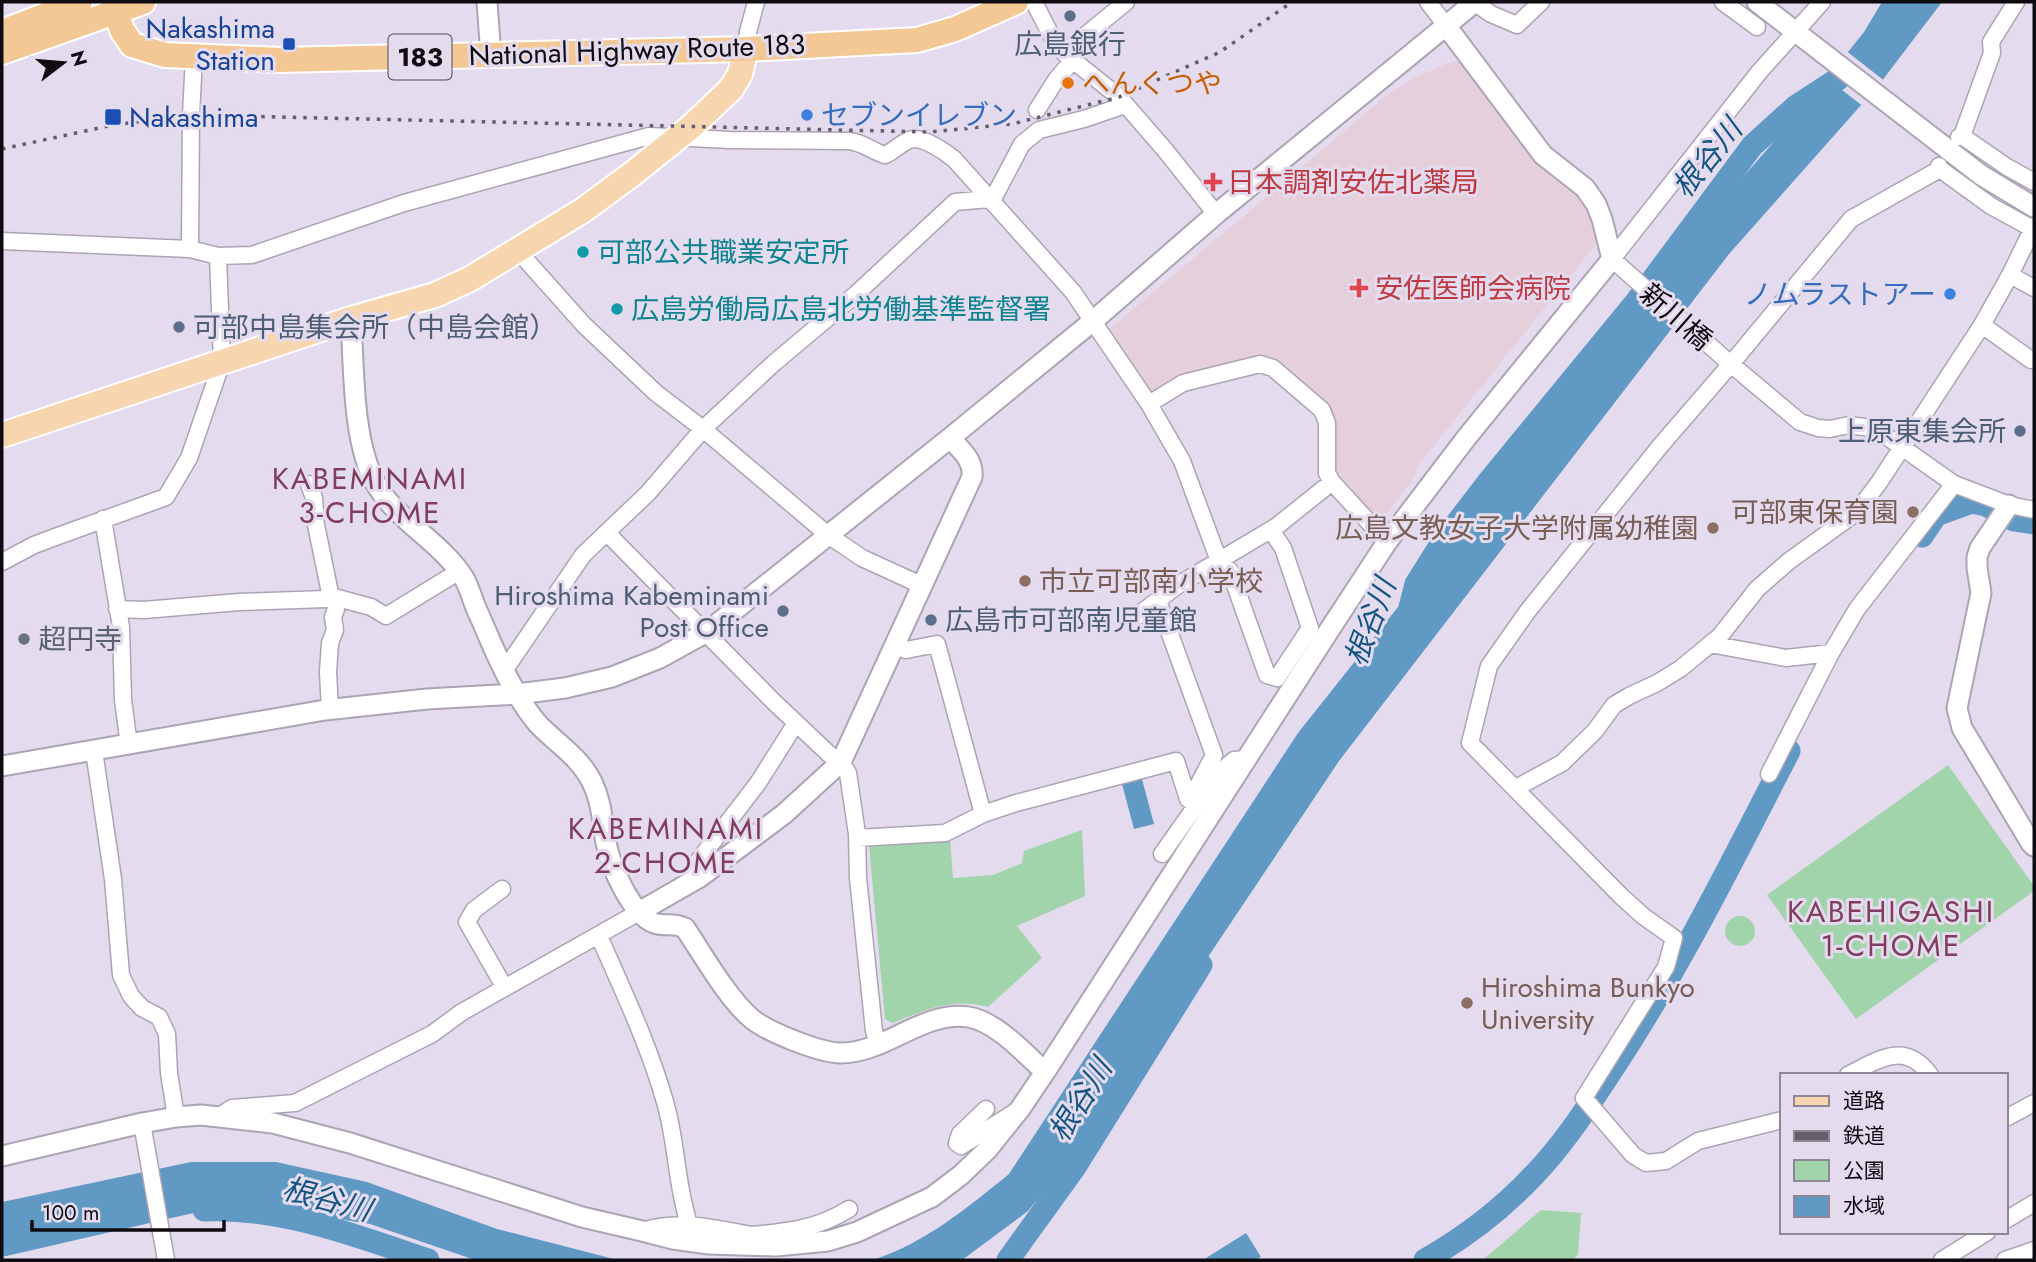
<svg xmlns="http://www.w3.org/2000/svg" width="2036" height="1262" font-family="Jost,'Noto Sans JP',sans-serif">
  <style>
    .medical { fill: #e5cfdb }
    .green { fill: #a1d4aa }
    .water { fill: #6199c5 }
    .pier { fill: #e4dbee }
    .lines { fill: none; stroke-linecap: round; stroke-linejoin: round }
    .river { stroke: #6199c5; stroke-width: 23 }
    .minor-casing { stroke: #aca4b5; stroke-width: 19 }
    .tertiary-casing { stroke: #aca4b5; stroke-width: 23 }
    .primary-casing { stroke: #fff; stroke-width: 28 }
    .trunk-casing { stroke: #fff; stroke-width: 28 }
    .minor { stroke: #fff; stroke-width: 16 }
    .tertiary { stroke: #fff; stroke-width: 19 }
    .primary { stroke: #f7d6af; stroke-width: 24 }
    .trunk { stroke: #f4c894; stroke-width: 24 }
    .rail { stroke: #635e69; stroke-width: 3.5; stroke-dasharray: 3.5 7; stroke-linecap: butt }
    .service-dot { fill: #5c6f8a; stroke: #e4dbee; stroke-width: 2.5 }
    .transit-dot { fill: #1a4fb4; stroke: #e4dbee; stroke-width: 2.5 }
    .food-dot { fill: #e8710a; stroke: #e4dbee; stroke-width: 2.5 }
    .shop-dot { fill: #3f7fe0; stroke: #e4dbee; stroke-width: 2.5 }
    .health-dot { fill: #e0444e; stroke: #e4dbee; stroke-width: 2.5 }
    .culture-dot { fill: #0f9aa8; stroke: #e4dbee; stroke-width: 2.5 }
    .education-dot { fill: #8d6e63; stroke: #e4dbee; stroke-width: 2.5 }
    .worship-dot { fill: #6b7280; stroke: #e4dbee; stroke-width: 2.5 }
    .labels { text-anchor: middle; dominant-baseline: central; stroke-width: 6; stroke-linejoin: round; paint-order: stroke }
    .shield { fill: #e4dbee; stroke: #4e4953; stroke-width: 2 }
    .shield-label { font-size: 26px; font-weight: bold; fill: #0e0b11 }
    .transit-label { font-size: 28px; fill: #164399; stroke: #e4dbee; text-anchor: end }
    .service-label { font-size: 28px; fill: #4e5e75; stroke: #e4dbee; text-anchor: start }
    .street-label { font-size: 28px; fill: #0e0b11; stroke: #e4dbee }
    .food-label { font-size: 28px; fill: #c56008; stroke: #e4dbee; text-anchor: start }
    .shop-label { font-size: 28px; fill: #366cbe; stroke: #e4dbee; text-anchor: start }
    .health-label { font-size: 28px; fill: #be3a42; stroke: #e4dbee; text-anchor: start }
    .culture-label { font-size: 28px; fill: #0d838f; stroke: #e4dbee; text-anchor: start }
    .education-label { font-size: 28px; fill: #785e54; stroke: #e4dbee; text-anchor: end }
    .worship-label { font-size: 28px; fill: #5b616d; stroke: #e4dbee; text-anchor: start }
    .water-label { font-size: 30px; font-style: italic; fill: #155581; stroke: #e4dbee }
    .neighbourhood-label { font-size: 30px; letter-spacing: 2px; fill: #803d5d; stroke: #e4dbee }
  </style>
  <rect width="100%" height="100%" fill="#e4dbee"/>
  <path class="medical" d="M 1457,61 L 1468,68 L 1581,195 L 1590,214 L 1596,244 L 1419,464 L 1413,479 L 1378,525 L 1332,472 L 1332,422 L 1275,363 L 1153,396 L 1106,332 L 1392,91 L 1417,77 L 1446,64 Z"/>
  <path class="green" d="M 1948,765 L 2034,886 L 2034,891 L 1856,1019 L 1767,895 Z
    M 1082,830 L 1085,896 L 1017,926 L 1042,958 L 988,1007 C 950,997 927,1010 892,1023 L 885,1019 L 869,845 L 950,839 L 953,878 L 993,875 L 1022,863 L 1024,851 Z
    M1725 931a15 15 0 1 1 30 0a15 15 0 1 1-30 0Z
    M 1541,1210 L 1581,1213 L 1578,1254 L 1573,1260 L 1483,1260 Z"/>
  <path class="water" d="M 1882,2 L 1942,2 L 1878,86 L 1729,254 L 1339,761 L 1083,1144 L 1028,1211 L 962,1260 L 873,1260 C 925,1243 967,1208 1009,1174 L 1298,733 L 1706,219 L 1799,113 L 1864,32 Z
    M 1142,779 L 1154,824 L 1134,829 L 1122,784 Z
    M 191,1162 L 276,1162 L 367,1182 L 497,1229 L 618,1260 L 475,1260 L 370,1224 L 282,1210 L 202,1211 L 2,1257 L 2,1202 Z
    M 1246,1233 L 1261,1257 L 1255,1260 L 1207,1260 L 1206,1258 Z"/>
  <path class="pier" d="M 1845,50 L 1886,82 L 1864,107 L 1824,76 Z"/>
  <g class="lines">
    <path class="river" d="M 1922,536 L 1936,515 L 1972,502 L 1986,505 L 2014,520 L 2034,523
      M 1408,615 L 1416,584 L 1443,541 L 1489,481 L 1636,302 L 1752,146 L 1795,107 L 1838,79
      M 204,1210 C 279,1206 357,1236 428,1260
      M 1008,1260 L 1075,1167 L 1201,965
      M 1425,1260 C 1466,1237 1502,1209 1534,1175 C 1563,1145 1587,1108 1610,1073 C 1678,971 1733,860 1789,751"/>
    <defs>
      <path id="minor" d="M 1034,2 L 1054,41 L 1064,53 L 1119,97 L 1165,150 L 1216,214
        M 1428,2 L 1447,27
        M 1474,2 L 1491,14 L 1517,25 L 1541,2
        M 1723,2 L 1757,27
        M 746,49 L 748,32 L 756,2
        M 1064,53 L 1126,2
        M 1037,110 L 1056,80 L 1072,61
        M 1962,136 L 1992,53 L 1991,42 L 2016,2
        M 1959,137 L 1962,136 L 2007,167 L 2034,182
        M 1939,166 L 1940,169 L 1991,206 L 2033,229
        M 2,241 L 190,249 L 218,256 L 252,255 L 404,203 L 649,136 L 730,140 L 849,141 C 865,143 871,151 885,155 C 894,151 900,144 909,140 C 921,135 944,151 954,159 L 1073,292 L 1149,404 L 1182,461 L 1219,561 L 1230,571 L 1267,675 L 1277,678 L 1310,628 L 1283,548 L 1271,530
        M 190,249 L 191,115 L 194,57
        M 517,250 L 584,325 L 656,393 L 703,429 L 828,535 L 862,558 L 921,585
        M 1612,259 L 1726,360 L 1800,422 L 1818,428 L 1830,429 L 1849,425 L 1871,428 L 1886,436 L 1954,484 L 2009,505 L 2034,510
        M 1612,259 L 1760,71 L 1822,2
        M 2010,275 L 2034,288
        M 1982,325 L 2031,360
        M 1149,404 L 1183,383 L 1260,364 L 1273,368 L 1322,410 L 1327,423 L 1327,473 L 1332,482 L 1387,542
        M 309,484 L 314,498 L 316,525 L 329,588 L 330,595 L 334,597 L 371,607 L 386,616 L 458,572
        M 103,519 L 121,627 L 123,700 L 129,745
        M 607,533 L 774,702 L 830,755 L 841,762 L 848,773 L 857,834 L 858,878 L 874,1031 L 878,1045
        M 2,562 L 34,545 L 58,536 L 166,497 L 189,458 L 222,362 L 218,256
        M 1158,601 L 1214,755 L 1194,793 L 1196,805
        M 117,609 L 144,610 L 239,602 L 326,599 L 330,595
        M 1133,619 L 1178,585 L 1277,526 L 1332,482
        M 1710,644 L 1786,658 L 1831,653
        M 894,645 L 906,650 L 937,644 L 983,814
        M 504,671 L 583,555 L 648,493 L 703,429 L 774,363 L 855,295 L 955,202 L 989,199 L 995,195 L 1022,144 L 1039,130 L 1084,119 L 1125,105
        M 330,710 L 328,672 L 330,643 L 335,630 L 333,617 L 336,609 L 334,597
        M 94,751 L 113,879 L 121,975 L 131,996 L 142,1008 L 159,1017 L 167,1034 L 169,1073 L 176,1117
        M 1769,774 L 1831,653 L 1857,609 L 1954,484
        M 1516,788 L 1562,763 L 1595,731 L 1614,705 L 1629,696 L 1657,683 L 1680,669 L 1720,636 L 1757,589 L 1789,561 L 1857,512 L 1880,481 L 1982,325 L 2010,275 L 2034,226
        M 857,838 L 945,833 L 983,814 L 1016,803 L 1176,761 L 1188,799 L 1196,805
        M 1162,854 L 1219,773 L 1234,760 L 1246,759
        M 700,877 L 695,865 L 758,783 L 796,723
        M 502,889 L 474,910 L 467,922 L 505,988
        M 599,936 C 623,991 649,1045 665,1102 C 677,1142 676,1185 689,1224
        M 1848,1075 C 1878,1060 1905,1040 1930,1075
        M 986,1109 L 960,1134 L 957,1143 L 961,1146 L 1015,1112
        M 220,1116 L 232,1108 L 295,1103 L 432,1034 L 462,1012 L 639,912
        M 2006,1118 L 2034,1103
        M 1782,1120 L 1698,1141 L 1666,1161 L 1646,1163 L 1633,1155 L 1584,1098 L 1666,967 L 1674,938 L 1643,916 L 1621,896 L 1470,743 L 1489,666 L 1527,612 L 1661,445 L 1731,364 L 1851,219 L 1940,169
        M 142,1123 L 166,1260
        M 2006,1220 L 2034,1203
        M 642,1231 C 679,1219 714,1228 751,1235 L 751,1246
        M 751,1235 C 787,1232 817,1229 849,1209
        M 1942,1260 L 1987,1232
        M 2005,1260 L 2034,1250"/>
      <path id="tertiary" d="M 487,2 L 491,56
        M 1757,2 L 1981,175 L 2034,207
        M 351,319 C 354,368 352,443 377,486 C 399,522 441,542 464,578 C 469,587 472,598 476,608 C 489,636 500,667 517,694 C 523,704 530,715 538,724 C 557,744 579,756 592,782 C 602,802 602,822 606,843 C 611,867 631,914 654,923 C 664,927 673,922 685,928 C 703,955 728,999 752,1019 C 768,1032 820,1053 841,1053 C 854,1053 865,1050 877,1045 C 905,1034 936,1012 968,1017 C 996,1021 1025,1054 1045,1072
        M 2009,505 L 1980,548 L 1977,557 L 1977,568 L 1981,593 L 1957,708 L 1962,728 L 2031,843 L 2034,846
        M 2,766 L 325,710 L 427,699 L 517,694 L 565,688 L 612,677 L 660,658 L 707,632 L 950,438 L 1093,321 L 1216,214 L 1475,2
        M 639,912 L 700,877 L 784,814 L 841,762 L 972,477 C 974,460 961,450 950,438
        M 2,1156 L 142,1123 L 176,1117 L 201,1115 L 273,1123 L 350,1143 L 582,1217 L 642,1231 L 673,1239 L 709,1244 L 776,1246 L 828,1241 L 857,1232 L 932,1197 L 961,1175 L 987,1150 L 1020,1109 L 1045,1072 L 1330,629 L 1387,542 L 1467,437 L 1612,259 L 1602,219 L 1596,204 L 1585,188 L 1543,155 L 1447,27"/>
      <path id="primary" d="M 2,435 L 351,319 L 435,295 L 470,279 L 582,211 L 631,175 L 692,126 L 731,89 L 740,74 L 746,49"/>
      <path id="trunk" d="M 113,2 L 122,30 L 132,45 L 165,55 L 280,60 L 746,49 L 917,40 L 955,29 L 1016,2
        M 2,32 L 80,2
        M 2,52 L 143,2"/>
    </defs>
    <use href="#minor" class="minor-casing"/>
    <use href="#tertiary" class="tertiary-casing"/>
    <use href="#primary" class="primary-casing"/>
    <use href="#trunk" class="trunk-casing"/>
    <use href="#minor" class="minor"/>
    <use href="#tertiary" class="tertiary"/>
    <use href="#primary" class="primary"/>
    <use href="#trunk" class="trunk"/>
    <path class="rail" d="M 2,149 L 113,125 L 191,115 L 930,132 L 1012,124 L 1119,97 L 1220,52 L 1292,2"/>
  </g>
  <g class="service-dot">
    <circle cx="1070" cy="16" r="7"/>
    <circle cx="179" cy="327" r="7"/>
    <circle cx="2020" cy="431" r="7"/>
    <circle cx="783" cy="611" r="7"/>
    <circle cx="931" cy="620" r="7"/>
  </g>
  <g class="transit-dot">
    <rect x="282" y="37" width="14" height="14" rx="3.5"/>
    <rect x="104" y="108" width="18" height="18" rx="3.5"/>
  </g>
  <circle class="food-dot" cx="1068" cy="83" r="7"/>
  <g class="shop-dot">
    <circle cx="807" cy="115" r="7"/>
    <circle cx="1950" cy="294" r="7"/>
  </g>
  <g class="health-dot">
    <path d="M1209.5 171.5h7v7h7v7h-7v7h-7v-7h-7v-7h7z"/>
    <path d="M1355.5 277.5h7v7h7v7h-7v7h-7v-7h-7v-7h7z"/>
  </g>
  <g class="culture-dot">
    <circle cx="583" cy="252" r="7"/>
    <circle cx="617" cy="309" r="7"/>
  </g>
  <g class="education-dot">
    <circle cx="1913" cy="512" r="7"/>
    <circle cx="1713" cy="528" r="7"/>
    <circle cx="1025" cy="581" r="7"/>
    <circle cx="1467" cy="1003" r="7"/>
  </g>
  <circle class="worship-dot" cx="24" cy="639" r="7"/>
  <g class="labels">
    <rect class="shield" x="388.5" y="34.5" width="63" height="45" rx="5"/>
    <g class="shield-label">
      <text x="420" y="57">183</text>
    </g>
    <g class="transit-label">
      <text x="275" y="28">Nakashima<tspan x="275" dy="32">Station</tspan></text>
      <text x="129" y="117" text-anchor="start">Nakashima</text>
    </g>
    <g class="service-label">
      <text x="1070" y="44" text-anchor="middle">広島銀行</text>
      <text x="193" y="327">可部中島集会所（中島会館）</text>
      <text x="2006" y="431" text-anchor="end">上原東集会所</text>
      <text x="769" y="595" text-anchor="end">Hiroshima Kabeminami<tspan x="769" dy="32">Post Office</tspan></text>
      <text x="945" y="620">広島市可部南児童館</text>
    </g>
    <g class="street-label">
      <text transform="translate(637 50) rotate(-2)">National Highway Route 183</text>
      <text transform="translate(1676 317) rotate(41)">新川橋</text>
    </g>
    <g class="food-label">
      <text x="1082" y="83">へんくつや</text>
    </g>
    <g class="shop-label">
      <text x="821" y="115">セブンイレブン</text>
      <text x="1936" y="294" text-anchor="end">ノムラストアー</text>
    </g>
    <g class="health-label">
      <text x="1227" y="182">日本調剤安佐北薬局</text>
      <text x="1375" y="288">安佐医師会病院</text>
    </g>
    <g class="culture-label">
      <text x="597" y="252">可部公共職業安定所</text>
      <text x="631" y="309">広島労働局広島北労働基準監督署</text>
    </g>
    <g class="education-label">
      <text x="1899" y="512">可部東保育園</text>
      <text x="1699" y="528">広島文教女子大学附属幼稚園</text>
      <text x="1039" y="581" text-anchor="start">市立可部南小学校</text>
      <text x="1481" y="987" text-anchor="start">Hiroshima Bunkyo<tspan x="1481" dy="32">University</tspan></text>
    </g>
    <g class="worship-label">
      <text x="38" y="639">超円寺</text>
    </g>
    <g class="water-label">
      <text transform="translate(1707 158) rotate(-51)">根谷川</text>
      <text transform="translate(1370 622) rotate(-69)">根谷川</text>
      <text transform="translate(1080 1100) rotate(-58)">根谷川</text>
      <text transform="translate(327 1199) rotate(15)">根谷川</text>
    </g>
    <g class="neighbourhood-label">
      <text x="370" y="478">KABEMINAMI<tspan x="370" dy="34">3-CHOME</tspan></text>
      <text x="666" y="828">KABEMINAMI<tspan x="666" dy="34">2-CHOME</tspan></text>
      <text x="1891" y="911">KABEHIGASHI<tspan x="1891" dy="34">1-CHOME</tspan></text>
    </g>
  </g>
  <rect width="2036" height="1262" fill="none" stroke="#0e0b11" stroke-width="7"/>
  <rect x="1780" y="1073" width="228" height="161" fill="#e4dbee" stroke="#8e8896" stroke-width="2"/>
  <rect x="1794" y="1096" width="35" height="10" fill="#f7d6af" stroke="#8e8896" stroke-width="2"/>
  <text x="1843" y="1108" font-size="21" fill="#0e0b11">道路</text>
  <rect x="1794" y="1131" width="35" height="10" fill="#635e69" stroke="#8e8896" stroke-width="2"/>
  <text x="1843" y="1143" font-size="21" fill="#0e0b11">鉄道</text>
  <rect x="1794" y="1160" width="35" height="21" fill="#a1d4aa" stroke="#8e8896" stroke-width="2"/>
  <text x="1843" y="1178" font-size="21" fill="#0e0b11">公園</text>
  <rect x="1794" y="1196" width="35" height="21" fill="#6199c5" stroke="#8e8896" stroke-width="2"/>
  <text x="1843" y="1213" font-size="21" fill="#0e0b11">水域</text>
  <g transform="translate(63 63) rotate(74)" stroke="#e4dbee" stroke-width="5" paint-order="stroke">
  <path d="M0-5L12 26L0 18L-12 26Z" fill="#0e0b11"/>
  <text y="-10" font-size="19" font-weight="bold" text-anchor="middle" fill="#0e0b11">N</text>
  </g>
  <path d="M32 1220v10h192v-10" fill="none" stroke="#0e0b11" stroke-width="3.5"/>
  <text x="42" y="1220" font-size="21" fill="#0e0b11" stroke="#e4dbee" stroke-width="5" paint-order="stroke">100 m</text>
</svg>
